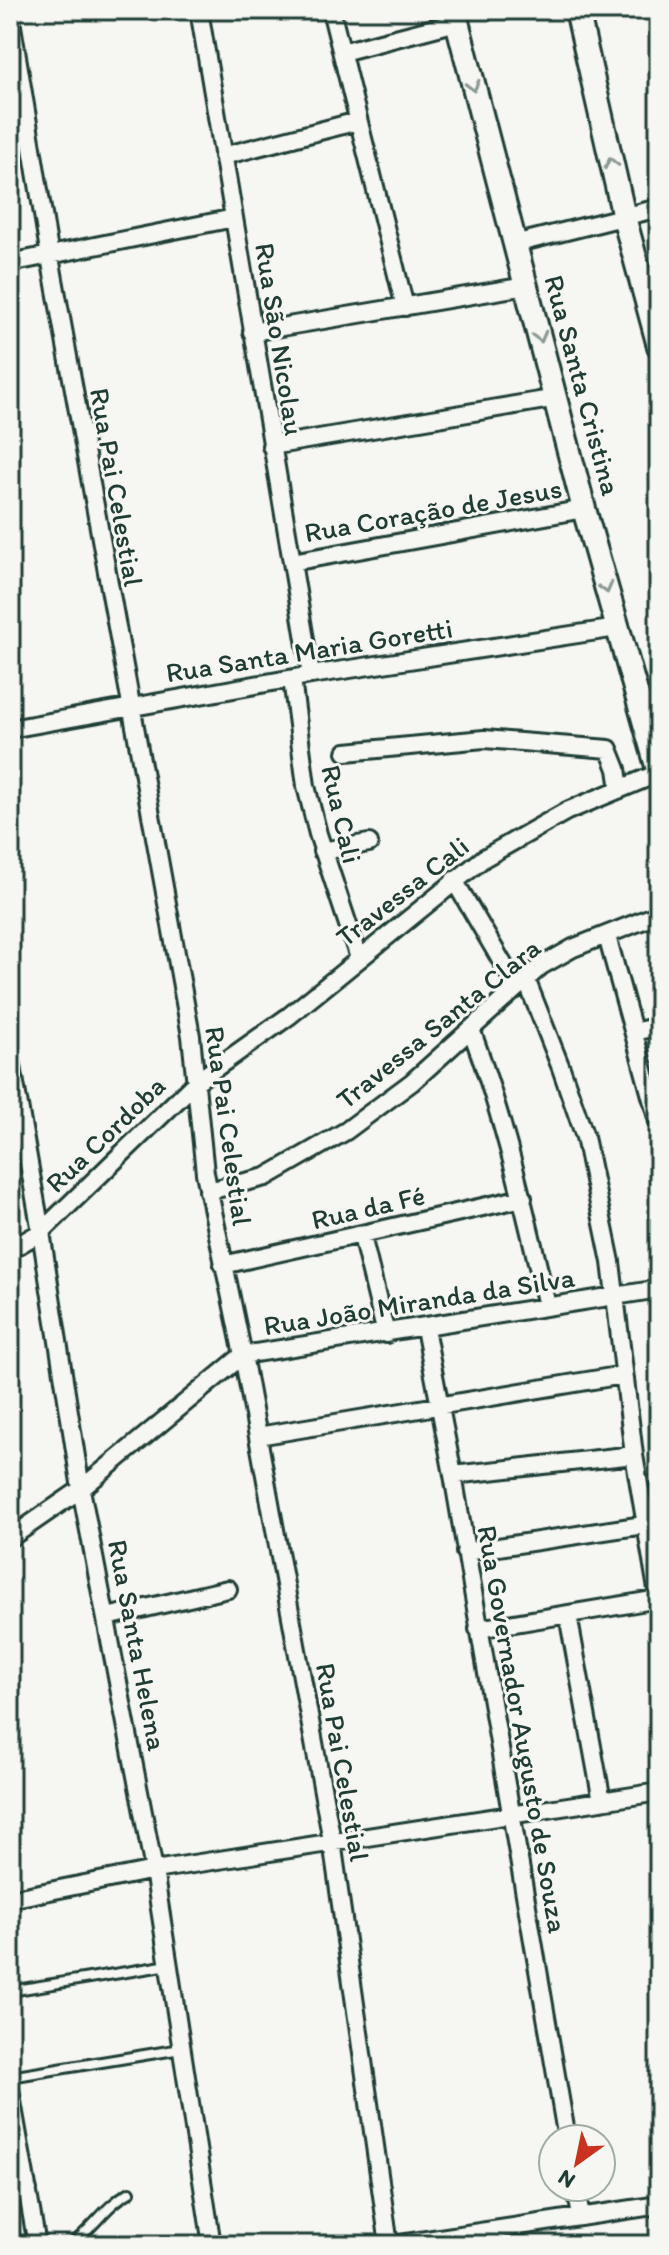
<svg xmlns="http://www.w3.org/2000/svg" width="669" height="2255" font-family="Itim,sans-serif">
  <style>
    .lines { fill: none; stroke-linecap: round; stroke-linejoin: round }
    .lane-casing { stroke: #1f3d34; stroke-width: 14 }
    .street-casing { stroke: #1f3d34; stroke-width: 22 }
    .secondary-casing { stroke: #1f3d34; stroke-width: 28 }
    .lane { stroke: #f6f6f2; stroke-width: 8 }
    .street { stroke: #f6f6f2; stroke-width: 16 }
    .secondary { stroke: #f6f6f2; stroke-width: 22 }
    .oneway { stroke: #8a9a93 }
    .labels { text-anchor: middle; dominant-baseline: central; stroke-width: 6; stroke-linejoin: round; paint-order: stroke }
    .street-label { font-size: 28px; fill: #1f3d34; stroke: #f6f6f2 }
  </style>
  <rect width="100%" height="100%" fill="#f6f6f2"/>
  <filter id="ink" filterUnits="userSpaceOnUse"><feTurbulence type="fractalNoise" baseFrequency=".0125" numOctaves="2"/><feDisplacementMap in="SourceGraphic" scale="16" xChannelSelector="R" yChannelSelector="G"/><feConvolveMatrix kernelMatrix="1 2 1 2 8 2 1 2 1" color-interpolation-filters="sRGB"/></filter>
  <g filter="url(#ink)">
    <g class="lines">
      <defs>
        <path id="lane" d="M 10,1991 L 169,1965
          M 10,2077 L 181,2049
          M 70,2245 C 93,2230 105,2205 130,2192"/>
        <path id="street" d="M 199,10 L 311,675
          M 331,10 L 405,307
          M 10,14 L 50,257 L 191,1036 L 205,1173 L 243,1355 L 332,1841 L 389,2245
          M 342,52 L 457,22
          M 223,156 L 358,121
          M 514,244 L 659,208
          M 10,263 L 234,218
          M 252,332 L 526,286
          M 271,446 L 557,398
          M 292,562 L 584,509
          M 292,679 L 306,786 L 318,834 L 359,958
          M 10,729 L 311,675 L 617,628
          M 346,752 L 484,739 L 609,749 L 617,769 L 620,789
          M 322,851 L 369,843
          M 454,880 L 516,986
          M 607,936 L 659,1125
          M 526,979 L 561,1068 L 585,1137 L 611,1262 L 634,1455 L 659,1601
          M 471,1029 C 504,1119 526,1213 547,1306
          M 634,1032 L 659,1026
          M 10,1055 L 41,1232 L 81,1489 L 154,1870 L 212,2245
          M 208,1191 L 266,1177 L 346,1131 L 412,1082 L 541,966 L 573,948 L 659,914
          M 362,1236 L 386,1334
          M 10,1250 L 41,1232 L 196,1082 L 289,1016 L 484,858 L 567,811 L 659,773
          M 223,1265 L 523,1198
          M 425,1328 L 453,1475 L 567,2139
          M 258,1436 L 623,1375
          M 453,1475 L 634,1455
          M 10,1538 L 81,1489 L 243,1355 L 659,1289
          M 465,1552 L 657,1523
          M 568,1615 L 602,1801
          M 107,1617 L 228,1589
          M 478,1629 L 659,1599
          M 10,1899 L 154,1870 L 659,1792
          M 10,2090 L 37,2245
          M 576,2187 L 581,2217
          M 10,2193 L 28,2190
          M 393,2245 L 659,2205"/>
        <path id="secondary" d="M 454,10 L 584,509 L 659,773
          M 577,10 L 624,217 L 659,346"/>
      </defs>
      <use href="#lane" class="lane-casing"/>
      <use href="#street" class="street-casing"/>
      <use href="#secondary" class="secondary-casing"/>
      <use href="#lane" class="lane"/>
      <use href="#street" class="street"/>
      <use href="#secondary" class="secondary"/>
    </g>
    <defs><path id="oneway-chevron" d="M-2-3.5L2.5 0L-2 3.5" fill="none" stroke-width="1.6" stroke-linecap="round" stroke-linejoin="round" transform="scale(2)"/></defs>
    <g class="oneway">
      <use href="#oneway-chevron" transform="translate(473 86) rotate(76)"/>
      <use href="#oneway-chevron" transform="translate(611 163) rotate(-103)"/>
      <use href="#oneway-chevron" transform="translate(540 337) rotate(75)"/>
      <use href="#oneway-chevron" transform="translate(606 588) rotate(75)"/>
    </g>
  </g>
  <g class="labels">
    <g class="street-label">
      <text transform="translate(280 339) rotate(81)">Rua São Nicolau</text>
      <text transform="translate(583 385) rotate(75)">Rua Santa Cristina</text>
      <text transform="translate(117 487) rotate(80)">Rua Pai Celestial</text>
      <text transform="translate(433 510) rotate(-10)">Rua Coração de Jesus</text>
      <text transform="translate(309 650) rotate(-9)">Rua Santa Maria Goretti</text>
      <text transform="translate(342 814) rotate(77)">Rua Cali</text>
      <text transform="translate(402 891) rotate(-38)">Travessa Cali</text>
      <text transform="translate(438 1023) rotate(-39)">Travessa Santa Clara</text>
      <text transform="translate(229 1126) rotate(82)">Rua Pai Celestial</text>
      <text transform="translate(105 1134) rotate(-44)">Rua Cordoba</text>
      <text transform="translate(368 1207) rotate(-13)">Rua da Fé</text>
      <text transform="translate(419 1301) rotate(-9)">Rua João Miranda da Silva</text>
      <text transform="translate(138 1645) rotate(79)">Rua Santa Helena</text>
      <text transform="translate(523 1729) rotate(80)">Rua Governador Augusto de Souza</text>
      <text transform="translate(343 1762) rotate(80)">Rua Pai Celestial</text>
    </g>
  </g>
  <rect width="669" height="2255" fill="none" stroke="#f6f6f2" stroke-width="40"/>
  <rect x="20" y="20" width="629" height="2215" fill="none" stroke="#1f3d34" stroke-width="3" filter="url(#ink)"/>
  <g transform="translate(577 2163) rotate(213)"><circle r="38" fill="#f6f6f2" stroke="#a0aca6" stroke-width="2"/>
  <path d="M0-6L14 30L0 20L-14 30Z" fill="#c8321e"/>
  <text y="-12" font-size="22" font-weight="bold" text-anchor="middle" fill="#1f3d34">N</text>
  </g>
</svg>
